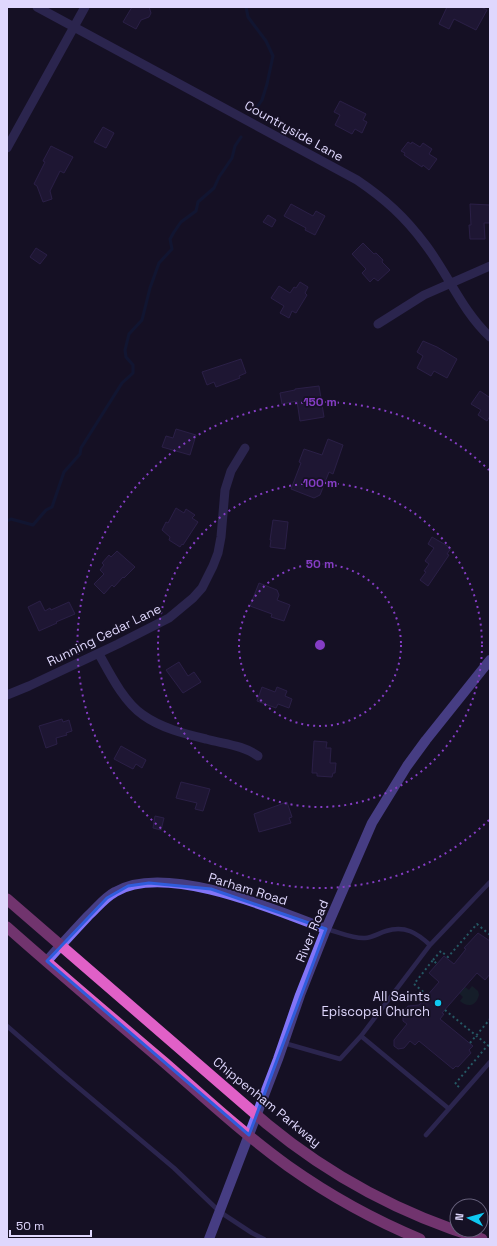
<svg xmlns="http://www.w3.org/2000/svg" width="497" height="1246" font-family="'Space Grotesk',sans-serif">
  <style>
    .green { fill: #142e2f }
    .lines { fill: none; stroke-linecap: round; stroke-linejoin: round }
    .stream { stroke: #0d1c42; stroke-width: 3 }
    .building { fill: #291e45; stroke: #433170 }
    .path { stroke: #37afb1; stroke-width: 2; stroke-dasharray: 2 3; stroke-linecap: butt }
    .service { stroke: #463e82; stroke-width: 4.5 }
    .minor { stroke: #463e82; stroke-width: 9 }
    .secondary { stroke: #8274f7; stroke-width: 10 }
    .trunk { stroke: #e060c7; stroke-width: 11 }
    .marked { fill: none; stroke: #305cdc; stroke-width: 3; stroke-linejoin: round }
    .ring { fill: none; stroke: #853dc5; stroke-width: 2; stroke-dasharray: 2 4 }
    .poi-dot { fill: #0fc8f1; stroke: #161125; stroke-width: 1.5 }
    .labels { text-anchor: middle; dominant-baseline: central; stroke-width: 3.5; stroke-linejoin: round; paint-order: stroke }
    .street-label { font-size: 13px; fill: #dfd7fd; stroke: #161125 }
    .poi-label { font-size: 13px; fill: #dfd7fd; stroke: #161125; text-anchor: end }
    .centre { fill: #853dc5; stroke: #161125; stroke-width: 2 }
    .ring-label { font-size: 12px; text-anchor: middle; font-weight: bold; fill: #853dc5; stroke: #161125; stroke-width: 3.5; stroke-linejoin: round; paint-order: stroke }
  </style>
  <rect width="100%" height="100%" fill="#161125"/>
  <path class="green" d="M 472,986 L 478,991 L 479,995 C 476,1006 468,1008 460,1001 L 463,997 L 459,993 L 465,987 L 469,990 Z"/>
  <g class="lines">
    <path class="stream" d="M 246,7 L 248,17 L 266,41 L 273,56 L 267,84 L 262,100 L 255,110
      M 7,521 L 11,519 L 33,525 L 46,510 L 52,507 L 64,472 L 80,454 L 81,448 L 122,383 L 133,373 L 133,365 L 126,357 L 125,350 L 129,334 L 142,320 L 150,288 L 159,263 L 172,249 L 170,239 L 174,232 L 181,222 L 196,211 L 198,202 L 214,188 L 219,177 L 232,158 L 235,146 L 241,137"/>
  </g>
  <path class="building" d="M 132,7 L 149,7 L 151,13 L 149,17 L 141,20 L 136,29 L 123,22 Z
    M 447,7 L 481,7 L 487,10 L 476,30 L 454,19 L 449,29 L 439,24 Z
    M 340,101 L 366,114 L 363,120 L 367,122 L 362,133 L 355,129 L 352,134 L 335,125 L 340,115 L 334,112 Z
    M 103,127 L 114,133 L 106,148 L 94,142 Z
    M 408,142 L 411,144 L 412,142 L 420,147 L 423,143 L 432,149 L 429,154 L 437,159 L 429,170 L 423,165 L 422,167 L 404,155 L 405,153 L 401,151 Z
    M 51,146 L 73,157 L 64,173 L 60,171 L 50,191 L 52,199 L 43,202 L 37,186 L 34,184 L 45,162 L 43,161 Z
    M 291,204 L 313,216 L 316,211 L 325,216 L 315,235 L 305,230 L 306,228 L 284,216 Z
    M 470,204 L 490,205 L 490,223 L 484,223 L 485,239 L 470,239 L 469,225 L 471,225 Z
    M 268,215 L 276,220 L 272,227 L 263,222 Z
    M 363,243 L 374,254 L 376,253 L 383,260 L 382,262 L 390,270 L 378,281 L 374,278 L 370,282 L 362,273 L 366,269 L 352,254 Z
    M 36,248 L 47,255 L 40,264 L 30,257 Z
    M 300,282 L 308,287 L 305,293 L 307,295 L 296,313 L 292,311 L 289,318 L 280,313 L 284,306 L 271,298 L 279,286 L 290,293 L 294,287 L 296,288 Z
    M 423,341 L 437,347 L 457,359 L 447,378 L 434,371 L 431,376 L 417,368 L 423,356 L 417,352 Z
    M 241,359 L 246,373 L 239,376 L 240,378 L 216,387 L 214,382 L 207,385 L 202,372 Z
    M 319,386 L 324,417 L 300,421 L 297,401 L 282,404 L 280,393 L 295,390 L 295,389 Z
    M 480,391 L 489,397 L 490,396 L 490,416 L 487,421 L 478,415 L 481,410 L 471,404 Z
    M 176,429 L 196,435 L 190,455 L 162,447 L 166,436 L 173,438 Z
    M 328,439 L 343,445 L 333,474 L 329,472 L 320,495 L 314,498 L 291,489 L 301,463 L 299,462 L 304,449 L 322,455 Z
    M 176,508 L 184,513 L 186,509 L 195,515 L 192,518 L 198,522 L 183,545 L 182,544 L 180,547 L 169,540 L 170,537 L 162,530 L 166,522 L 168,523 Z
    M 273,520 L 288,522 L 285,549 L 270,547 L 271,540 L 270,540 Z
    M 432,537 L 451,548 L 447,554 L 449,555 L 428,586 L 420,580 L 426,572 L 424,571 L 429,564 L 425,561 L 434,548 L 428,544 Z
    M 117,551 L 135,567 L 124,578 L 123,577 L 114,587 L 112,585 L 104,594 L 94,584 L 104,574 L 100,570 L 104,565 L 102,563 L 109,555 L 111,557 Z
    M 259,583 L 277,590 L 279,595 L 277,600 L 290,605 L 284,621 L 271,617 L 272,614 L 250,606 Z
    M 40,601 L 45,611 L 50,608 L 51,610 L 69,602 L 75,614 L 56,622 L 57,623 L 39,631 L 28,607 Z
    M 179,662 L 188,676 L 194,672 L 201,682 L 183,693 L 166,670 Z
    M 262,687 L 275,692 L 277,687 L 287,691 L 285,696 L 292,699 L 289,708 L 278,704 L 276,708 L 257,701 Z
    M 62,719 L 63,722 L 69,720 L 72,731 L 66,733 L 67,735 L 56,738 L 57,744 L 46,748 L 39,726 Z
    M 314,741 L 327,742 L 326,748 L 331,748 L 330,763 L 336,763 L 335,773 L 333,773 L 332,777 L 317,776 L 317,773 L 312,773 Z
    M 121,746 L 146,760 L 142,768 L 136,764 L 133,769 L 114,759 Z
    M 181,782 L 210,789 L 203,811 L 195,809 L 197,803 L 176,798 Z
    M 287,802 L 292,817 L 289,818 L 291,823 L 259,832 L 254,814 Z
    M 155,816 L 164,818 L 161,830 L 153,828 Z
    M 478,933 L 490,941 L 490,974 L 485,980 L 477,973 L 442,1013 L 444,1014 L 440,1019 L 473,1046 L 469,1050 L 471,1053 L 458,1067 L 456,1066 L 453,1069 L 419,1041 L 415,1045 L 410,1041 L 404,1048 L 398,1049 L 394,1046 L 394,1040 L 407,1024 L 403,1021 L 403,1012 L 408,1006 L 419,1005 L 439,982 L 429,973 L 444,956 L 454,964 L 466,949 L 464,948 Z"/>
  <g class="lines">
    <path class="path" d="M 433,960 L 441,951 L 448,957 L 477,924 L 490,935
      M 427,995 L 414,984 L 433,960 L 437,964
      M 445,1010 L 490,1047
      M 470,1043 L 490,1019
      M 459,1087 L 455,1084 L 488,1045"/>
    <path class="service" d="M 326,929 C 339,932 353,939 365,938 C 372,938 379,933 386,931 C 405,925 417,933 430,945
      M 7,1026 L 61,1073 L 174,1168 L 220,1212 L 252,1233 L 264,1239
      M 361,1036 L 448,1108
      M 284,1043 L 340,1059 L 361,1036 L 430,945 L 490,882
      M 426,1135 L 490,1062"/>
    <path class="minor" d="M 37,7 L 357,180 C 385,199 405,217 425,244 C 448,274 462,311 490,337
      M 7,148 L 85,7
      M 378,324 L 424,295 L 490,266
      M 99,654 C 110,674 124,702 143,715 C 161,728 185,734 206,739 C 224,744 243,745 258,756
      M 7,695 L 29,686 L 118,644 L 169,618 L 193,598 L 202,588 L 213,566 L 218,553 L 221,537 L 225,490 L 231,471 L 245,448"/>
    <path class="secondary" d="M 47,961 C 60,946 74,931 88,916 C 97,908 104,898 115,892 C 165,862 276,910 326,929
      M 209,1239 L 278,1059 L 300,995 L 326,929 L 372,823 L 407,766 L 426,740 L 490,660"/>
    <path class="trunk" d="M 7,899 L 267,1124 C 330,1176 403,1215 482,1239
      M 7,927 C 59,973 112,1018 165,1063 C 205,1098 245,1135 288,1166 C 329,1195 374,1220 420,1239"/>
  </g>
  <path d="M0 0H497V1246H0ZM 149,883 L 211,889 L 326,929 L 249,1135 L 47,961 L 107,898 L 128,886 Z" fill="#161125" fill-opacity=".55" fill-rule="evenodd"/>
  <path class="marked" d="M 149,883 L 211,889 L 326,929 L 249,1135 L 47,961 L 107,898 L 128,886 Z"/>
  <g class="ring">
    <circle cx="320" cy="645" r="81"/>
    <circle cx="320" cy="645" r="162"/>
    <path d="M489 820A243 243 0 1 1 489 470"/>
  </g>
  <circle class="poi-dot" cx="438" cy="1003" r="4"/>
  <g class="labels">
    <g class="street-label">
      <text transform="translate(294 131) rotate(29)">Countryside Lane</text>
      <text transform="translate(104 635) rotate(-26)">Running Cedar Lane</text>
      <text transform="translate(248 889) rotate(17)">Parham Road</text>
      <text transform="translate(312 931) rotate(-68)">River Road</text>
      <text transform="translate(267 1102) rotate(39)">Chippenham Parkway</text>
    </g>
    <g class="poi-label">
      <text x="430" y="996">All Saints<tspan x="430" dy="15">Episcopal Church</tspan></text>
    </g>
  </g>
  <circle cx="320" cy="645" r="6" class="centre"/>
  <g class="ring-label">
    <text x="320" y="406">150 m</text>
    <text x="320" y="487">100 m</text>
    <text x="320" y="568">50 m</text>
  </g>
  <rect width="497" height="1246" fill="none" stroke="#dfd7fd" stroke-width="16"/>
  <g transform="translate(469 1218) rotate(276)"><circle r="19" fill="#161125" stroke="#66607b"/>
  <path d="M0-3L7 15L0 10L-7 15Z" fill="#0fc8f1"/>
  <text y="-6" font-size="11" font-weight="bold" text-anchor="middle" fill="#dfd7fd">N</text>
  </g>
  <path d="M10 1230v6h81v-6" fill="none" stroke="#dfd7fd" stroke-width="2"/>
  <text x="16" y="1230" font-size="12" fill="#dfd7fd" stroke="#161125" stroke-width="3" paint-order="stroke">50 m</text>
</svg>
